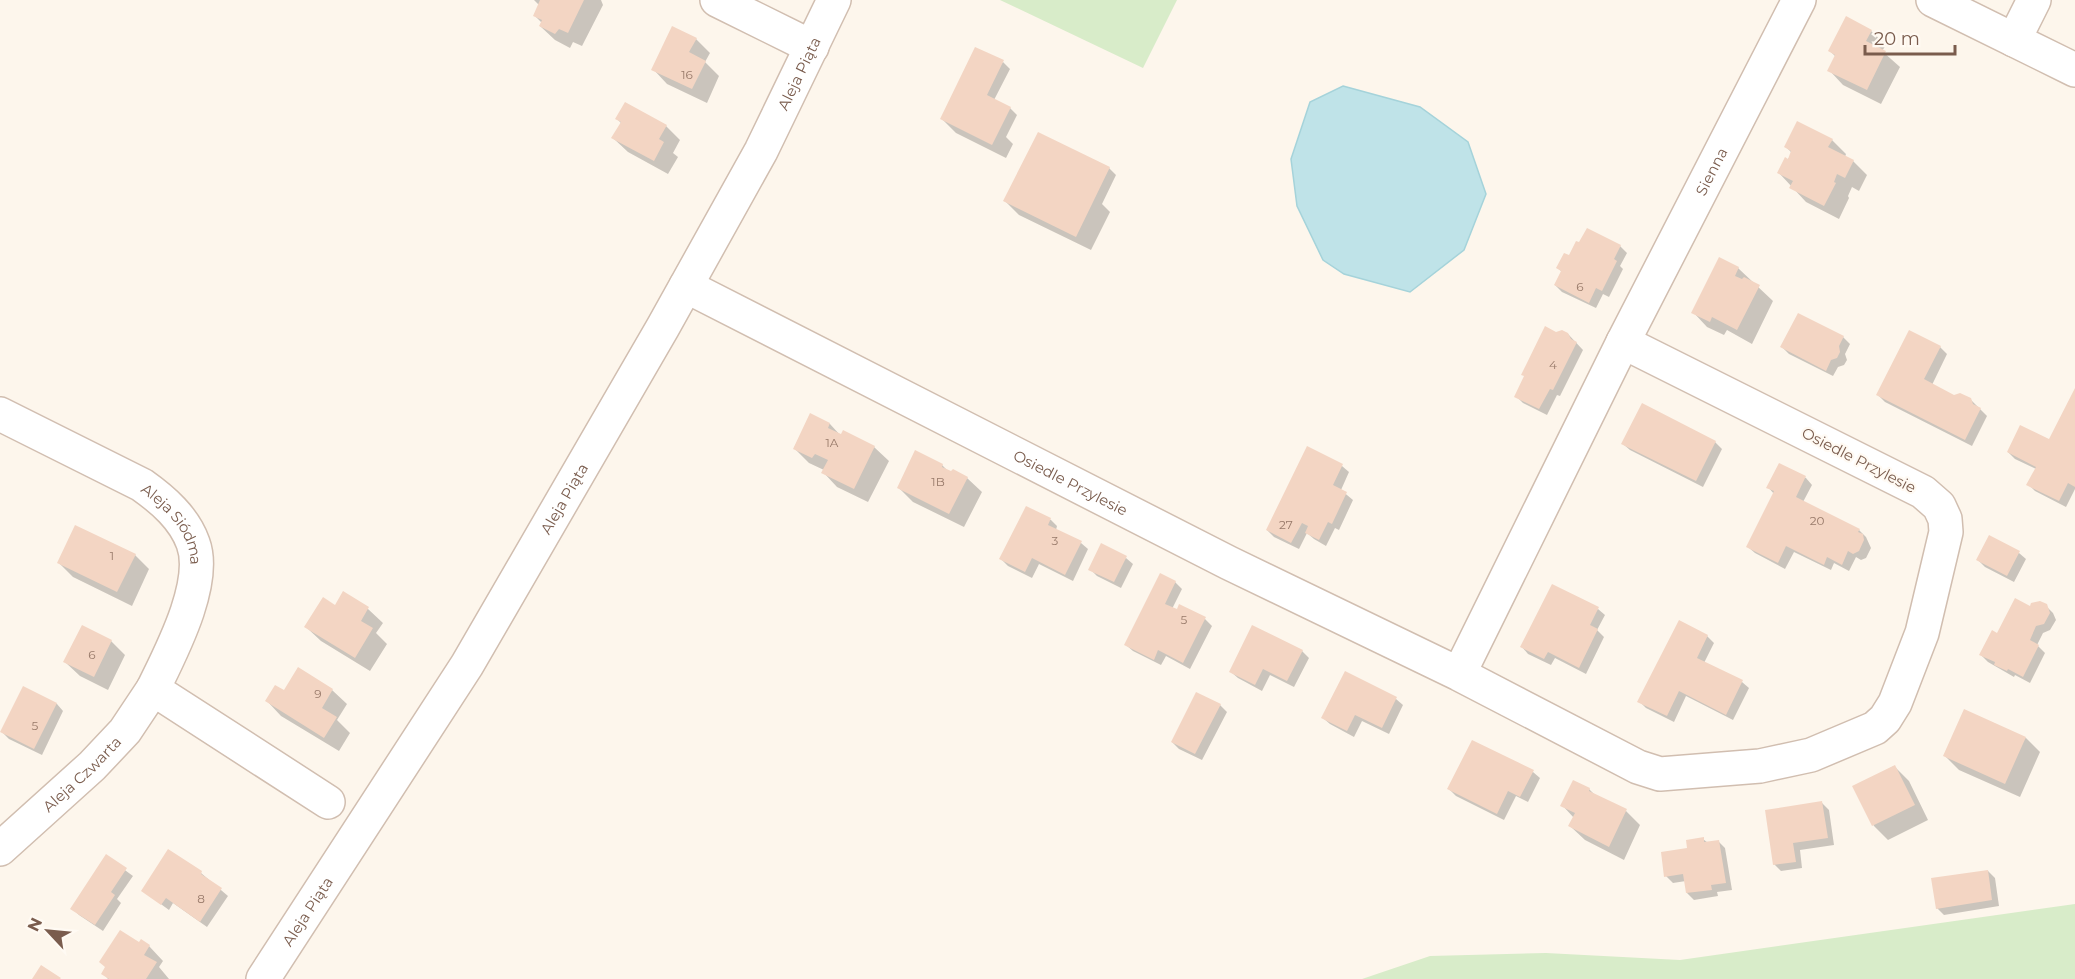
<svg xmlns="http://www.w3.org/2000/svg" width="2075" height="979" font-family="Montserrat,sans-serif">
  <style>
    .green { fill: #d8ecc9 }
    .water { fill: #bfe3e8; stroke: #a5d3da; stroke-width: 1.5 }
    .shadow { fill: #0003 }
    .building { fill: #f3d5c3 }
    .lines { fill: none; stroke-linecap: round; stroke-linejoin: round }
    .minor-casing { stroke: #d1beb0; stroke-width: 36 }
    .minor { stroke: #fff; stroke-width: 33 }
    .labels { text-anchor: middle; dominant-baseline: central; stroke-width: 4.5; stroke-linejoin: round; paint-order: stroke }
    .number-label { font-size: 12px; fill: #987a6a }
    .street-label { font-size: 15px; fill: #7a5c4d; stroke: #fffaf3 }
  </style>
  <rect width="100%" height="100%" fill="#fdf6ec"/>
  <path class="green" d="M 1000,0 L 1177,0 L 1143,68 Z
    M 2075,904 L 2075,979 L 1362,979 L 1430,956 L 1546,953 L 1680,960 Z"/>
  <path class="water" d="M 1343,86 L 1420,107 L 1468,142 L 1486,194 L 1464,250 L 1410,292 L 1344,274 L 1323,260 L 1297,206 L 1291,159 L 1310,102 Z"/>
  <path class="shadow" d="M 534,0 L 601,0 L 603,5 L 582,46 L 573,42 L 570,48 L 555,40 L 540,26 L 542,23 L 534,15 L 539,5 Z
    M 1871,31 L 1886,45 L 1882,51 L 1900,67 L 1881,104 L 1843,85 L 1829,70 L 1836,57 L 1830,51 Z
    M 696,39 L 710,53 L 705,62 L 719,76 L 707,103 L 667,84 L 653,69 Z
    M 1003,62 L 1010,69 L 994,100 L 1010,108 L 1017,115 L 1006,137 L 1013,144 L 1006,158 L 956,133 L 942,119 Z
    M 617,119 L 666,126 L 680,140 L 673,153 L 678,157 L 668,174 L 628,152 L 613,138 L 621,123 Z
    M 1832,140 L 1846,154 L 1845,157 L 1853,161 L 1867,175 L 1859,191 L 1852,187 L 1848,196 L 1849,198 L 1839,219 L 1806,202 L 1779,173 L 1792,153 L 1786,147 Z
    M 1109,168 L 1116,175 L 1102,204 L 1110,212 L 1091,250 L 1019,215 L 1005,201 Z
    M 1620,246 L 1627,253 L 1620,266 L 1623,269 L 1609,297 L 1603,294 L 1596,308 L 1562,292 L 1555,285 L 1562,272 L 1558,268 Z
    M 1738,268 L 1773,301 L 1752,344 L 1727,330 L 1724,335 L 1707,327 L 1693,312 Z
    M 1909,332 L 1940,347 L 1947,354 L 1932,385 L 1954,396 L 1970,399 L 1987,416 L 1972,446 L 1885,402 L 1878,395 Z
    M 1556,334 L 1568,334 L 1583,350 L 1560,396 L 1557,395 L 1547,415 L 1523,403 L 1516,396 Z
    M 1843,337 L 1850,344 L 1845,354 L 1847,360 L 1844,365 L 1838,367 L 1833,376 L 1789,354 L 1782,347 Z
    M 2075,391 L 2075,489 L 2066,507 L 2035,491 L 2028,484 L 2036,469 L 2015,459 L 2008,452 L 2050,441 Z
    M 811,415 L 830,424 L 841,436 L 874,447 L 889,461 L 868,502 L 837,487 L 823,472 L 824,470 L 809,463 L 794,448 Z
    M 1715,442 L 1722,449 L 1703,487 L 1630,450 L 1623,444 Z
    M 1308,448 L 1342,466 L 1349,472 L 1341,490 L 1353,500 L 1339,530 L 1335,528 L 1326,546 L 1314,539 L 1307,533 L 1299,549 L 1274,537 L 1267,530 Z
    M 942,465 L 948,471 L 967,478 L 982,492 L 964,527 L 913,502 L 899,488 Z
    M 1779,465 L 1806,478 L 1812,485 L 1803,502 L 1859,530 L 1866,537 L 1871,548 L 1866,558 L 1861,560 L 1856,557 L 1849,571 L 1834,563 L 1831,570 L 1794,552 L 1785,569 L 1755,553 L 1748,547 L 1774,494 L 1768,487 Z
    M 1027,508 L 1051,520 L 1057,526 L 1056,530 L 1081,543 L 1088,549 L 1073,581 L 1039,564 L 1032,578 L 1008,566 L 1001,559 Z
    M 2019,553 L 2026,559 L 2014,582 L 1985,567 L 1978,560 Z
    M 135,555 L 149,569 L 132,606 L 73,577 L 59,563 Z
    M 1126,558 L 1133,564 L 1121,588 L 1097,576 L 1090,569 Z
    M 1175,582 L 1182,589 L 1172,609 L 1205,619 L 1212,626 L 1190,669 L 1166,656 L 1161,665 L 1133,651 L 1126,645 Z
    M 344,593 L 368,609 L 383,623 L 376,633 L 387,644 L 370,671 L 321,641 L 306,627 L 335,607 Z
    M 2046,606 L 2053,613 L 2056,620 L 2050,630 L 2043,633 L 2037,645 L 2045,653 L 2030,683 L 2015,675 L 2014,677 L 1988,662 L 1981,655 L 1997,635 L 2031,608 Z
    M 1598,609 L 1605,615 L 1597,630 L 1604,637 L 1586,674 L 1555,658 L 1551,665 L 1528,654 L 1522,647 Z
    M 1707,636 L 1714,643 L 1704,663 L 1742,682 L 1749,688 L 1733,720 L 1686,696 L 1674,722 L 1646,708 L 1639,701 Z
    M 111,641 L 125,655 L 108,690 L 80,676 L 65,662 Z
    M 1302,651 L 1309,658 L 1294,687 L 1270,675 L 1262,691 L 1238,678 L 1231,672 Z
    M 298,669 L 332,690 L 347,704 L 337,720 L 350,733 L 339,751 L 281,716 L 267,701 L 284,692 Z
    M 1345,673 L 1396,699 L 1403,705 L 1389,734 L 1362,721 L 1354,737 L 1330,724 L 1323,718 Z
    M 24,688 L 57,704 L 63,711 L 42,755 L 9,739 L 2,732 Z
    M 1220,705 L 1227,712 L 1202,760 L 1179,749 L 1172,742 Z
    M 2026,738 L 2040,752 L 2020,797 L 1959,770 L 1945,756 Z
    M 1894,766 L 1909,781 L 1928,820 L 1888,840 L 1874,826 L 1854,787 Z
    M 1533,772 L 1540,778 L 1528,802 L 1516,796 L 1504,820 L 1456,796 L 1449,789 Z
    M 1589,789 L 1595,795 L 1626,811 L 1640,825 L 1624,860 L 1585,840 L 1570,826 L 1574,818 L 1562,805 Z
    M 1822,803 L 1829,810 L 1834,845 L 1800,850 L 1802,868 L 1781,871 L 1774,864 Z
    M 1703,839 L 1708,843 L 1718,841 L 1725,848 L 1732,890 L 1717,892 L 1718,896 L 1694,900 L 1687,893 L 1686,881 L 1673,883 L 1666,876 Z
    M 107,857 L 133,876 L 117,899 L 121,903 L 103,931 L 79,915 L 72,908 Z
    M 1988,871 L 1995,878 L 1999,906 L 1944,915 L 1937,908 Z
    M 201,873 L 228,896 L 207,927 L 173,903 L 169,910 L 143,891 Z
    M 139,944 L 149,946 L 163,961 L 159,967 L 169,979 L 108,979 L 103,973 Z"/>
  <path class="building" d="M 540,0 L 584,0 L 568,33 L 559,29 L 555,34 L 539,26 L 542,20 L 533,16 Z
    M 1846,16 L 1872,30 L 1866,41 L 1886,51 L 1867,90 L 1827,71 L 1835,55 L 1828,51 Z
    M 672,26 L 697,38 L 689,52 L 706,61 L 692,89 L 651,70 Z
    M 975,47 L 1004,60 L 987,95 L 1011,107 L 992,145 L 940,119 Z
    M 625,102 L 667,125 L 659,139 L 664,142 L 654,161 L 611,138 L 621,122 L 615,119 Z
    M 1797,121 L 1833,139 L 1828,147 L 1854,160 L 1845,178 L 1837,174 L 1834,182 L 1836,183 L 1824,206 L 1789,188 L 1793,181 L 1777,173 L 1785,157 L 1788,159 L 1791,151 L 1784,147 Z
    M 1038,132 L 1110,167 L 1076,237 L 1003,201 Z
    M 1587,228 L 1621,245 L 1614,259 L 1617,261 L 1602,291 L 1596,288 L 1589,303 L 1554,285 L 1561,271 L 1556,268 L 1564,253 L 1569,255 L 1576,241 L 1579,242 Z
    M 1719,257 L 1739,267 L 1735,276 L 1742,279 L 1744,277 L 1760,285 L 1737,330 L 1712,317 L 1710,322 L 1691,313 Z
    M 1798,313 L 1844,336 L 1839,346 L 1840,352 L 1837,358 L 1831,360 L 1826,371 L 1780,347 Z
    M 1545,326 L 1556,332 L 1562,330 L 1568,333 L 1571,339 L 1577,342 L 1553,390 L 1550,389 L 1539,409 L 1514,397 L 1524,376 L 1521,375 Z
    M 1909,330 L 1941,346 L 1924,379 L 1954,395 L 1960,393 L 1971,398 L 1973,404 L 1981,408 L 1965,440 L 1876,395 Z
    M 2075,388 L 2075,487 L 2068,483 L 2059,501 L 2026,485 L 2036,467 L 2007,452 L 2020,425 L 2049,439 Z
    M 1642,403 L 1716,441 L 1696,481 L 1621,444 Z
    M 810,413 L 830,423 L 828,428 L 841,434 L 843,430 L 875,446 L 854,489 L 821,473 L 828,460 L 815,454 L 812,458 L 793,449 Z
    M 1307,446 L 1343,464 L 1333,485 L 1347,492 L 1332,524 L 1328,522 L 1319,540 L 1305,533 L 1308,526 L 1302,523 L 1291,543 L 1266,530 Z
    M 915,450 L 943,464 L 942,467 L 951,471 L 953,469 L 968,477 L 949,514 L 897,488 Z
    M 1779,463 L 1806,476 L 1796,497 L 1860,529 L 1858,532 L 1863,534 L 1864,540 L 1859,551 L 1853,554 L 1848,551 L 1842,565 L 1827,557 L 1824,565 L 1786,546 L 1778,563 L 1746,547 L 1774,491 L 1766,488 Z
    M 1026,506 L 1051,518 L 1048,525 L 1082,541 L 1065,575 L 1032,558 L 1025,572 L 999,559 Z
    M 75,525 L 136,554 L 117,592 L 57,563 Z
    M 1989,535 L 2020,551 L 2007,576 L 1976,560 Z
    M 1101,543 L 1127,556 L 1114,582 L 1088,570 Z
    M 1160,573 L 1176,581 L 1165,604 L 1177,609 L 1179,604 L 1206,617 L 1183,663 L 1158,650 L 1154,660 L 1124,645 Z
    M 1552,584 L 1599,607 L 1590,625 L 1598,629 L 1579,668 L 1548,652 L 1544,659 L 1520,647 Z
    M 343,591 L 369,607 L 361,621 L 373,628 L 355,658 L 304,627 L 323,597 L 335,605 Z
    M 2015,598 L 2030,606 L 2031,603 L 2040,601 L 2047,604 L 2050,613 L 2044,624 L 2036,626 L 2030,640 L 2039,645 L 2023,677 L 2008,669 L 2007,671 L 1994,665 L 1995,662 L 1979,655 L 1992,630 L 1997,633 Z
    M 1679,620 L 1708,635 L 1697,658 L 1743,680 L 1726,715 L 1679,691 L 1667,716 L 1637,702 Z
    M 82,625 L 112,640 L 94,677 L 63,662 Z
    M 1252,625 L 1303,650 L 1287,681 L 1263,669 L 1255,685 L 1229,672 Z
    M 298,667 L 333,689 L 322,708 L 337,717 L 324,738 L 265,701 L 275,685 L 284,690 Z
    M 1345,671 L 1397,697 L 1382,728 L 1355,715 L 1347,731 L 1321,718 Z
    M 23,686 L 57,703 L 34,749 L 0,732 Z
    M 1196,692 L 1221,704 L 1195,754 L 1171,742 Z
    M 1964,709 L 2026,737 L 2005,784 L 1943,756 Z
    M 1472,740 L 1534,770 L 1520,797 L 1508,791 L 1497,814 L 1447,789 Z
    M 1895,765 L 1915,805 L 1872,826 L 1852,786 Z
    M 1573,780 L 1590,788 L 1589,791 L 1627,809 L 1609,847 L 1568,826 L 1575,813 L 1560,806 Z
    M 1822,801 L 1828,838 L 1793,843 L 1796,862 L 1773,865 L 1765,810 Z
    M 1704,837 L 1704,842 L 1719,840 L 1726,883 L 1711,885 L 1712,890 L 1686,893 L 1683,874 L 1664,877 L 1661,852 L 1687,848 L 1686,840 Z
    M 168,849 L 202,871 L 201,874 L 222,888 L 200,922 L 166,898 L 161,905 L 141,891 Z
    M 106,854 L 127,868 L 111,892 L 115,895 L 95,925 L 70,909 Z
    M 1988,870 L 1992,900 L 1936,909 L 1931,878 Z
    M 120,930 L 139,942 L 141,939 L 150,945 L 144,955 L 157,962 L 146,979 L 109,979 L 101,974 L 105,967 L 99,962 Z
    M 41,965 L 61,978 L 60,979 L 32,979 Z"/>
  <g class="lines">
    <defs>
      <g id="minor">
        <path d="M 717,0 L 812,47"/>
        <path d="M 1933,0 L 2075,70"/>
        <path d="M 2014,40 L 2034,0"/>
        <path id="s1" d="M 686,286 L 1229,563 L 1459,674 L 1638,767 L 1660,774 L 1760,766 L 1811,755 L 1875,728 L 1885,719 L 1895,703 L 1922,633 L 1946,532 L 1945,519 L 1939,506 L 1923,492 L 1623,342 L 1459,674"/>
        <path id="s2" d="M 1623,342 L 1799,0"/>
        <path id="s3" d="M 0,414 L 142,485 C 163,500 184,518 193,543 C 208,583 170,654 153,689 L 328,802"/>
        <path id="s4" d="M 0,849 L 92,766 L 125,731 L 153,689"/>
        <path id="s5" d="M 263,979 L 467,665 L 663,327 L 761,151 L 834,0"/>
      </g>
    </defs>
    <use href="#minor" class="minor-casing"/>
    <use href="#minor" class="minor"/>
  </g>
  <g class="labels">
    <g class="number-label">
      <text x="687" y="74">16</text>
      <text x="1580" y="286">6</text>
      <text x="1553" y="364">4</text>
      <text x="832" y="442">1A</text>
      <text x="938" y="481">1B</text>
      <text x="1817" y="520">20</text>
      <text x="1286" y="524">27</text>
      <text x="1055" y="540">3</text>
      <text x="112" y="555">1</text>
      <text x="1184" y="619">5</text>
      <text x="92" y="654">6</text>
      <text x="318" y="693">9</text>
      <text x="35" y="725">5</text>
      <text x="201" y="898">8</text>
    </g>
    <g class="street-label">
      <text stroke="none"><textPath href="#s5" startOffset="1053">Aleja Piąta</textPath></text>
      <text stroke="none"><textPath href="#s2" startOffset="192">Sienna</textPath></text>
      <text transform="translate(1859 460) rotate(27)">Osiedle Przylesie</text>
      <text stroke="none"><textPath href="#s1" startOffset="432">Osiedle Przylesie</textPath></text>
      <text stroke="none"><textPath href="#s5" startOffset="567">Aleja Piąta</textPath></text>
      <text stroke="none"><textPath href="#s3" startOffset="210">Aleja Siódma</textPath></text>
      <text stroke="none"><textPath href="#s4" startOffset="111">Aleja Czwarta</textPath></text>
      <text stroke="none"><textPath href="#s5" startOffset="81">Aleja Piąta</textPath></text>
    </g>
  </g>
  <g transform="translate(48 931) rotate(296)" stroke="#fffaf3" stroke-width="4.5" paint-order="stroke">
  <path d="M0-4.5L10 22L0 15L-10 22Z" fill="#7a5c4d"/>
  <text y="-9" font-size="16" font-weight="bold" text-anchor="middle" fill="#7a5c4d">N</text>
  </g>
  <path d="M1865 45v9h90v-9" fill="none" stroke="#7a5c4d" stroke-width="3"/>
  <text x="1874" y="45" font-size="18" fill="#7a5c4d" stroke="#fffaf3" stroke-width="4.5" paint-order="stroke">20 m</text>
</svg>
